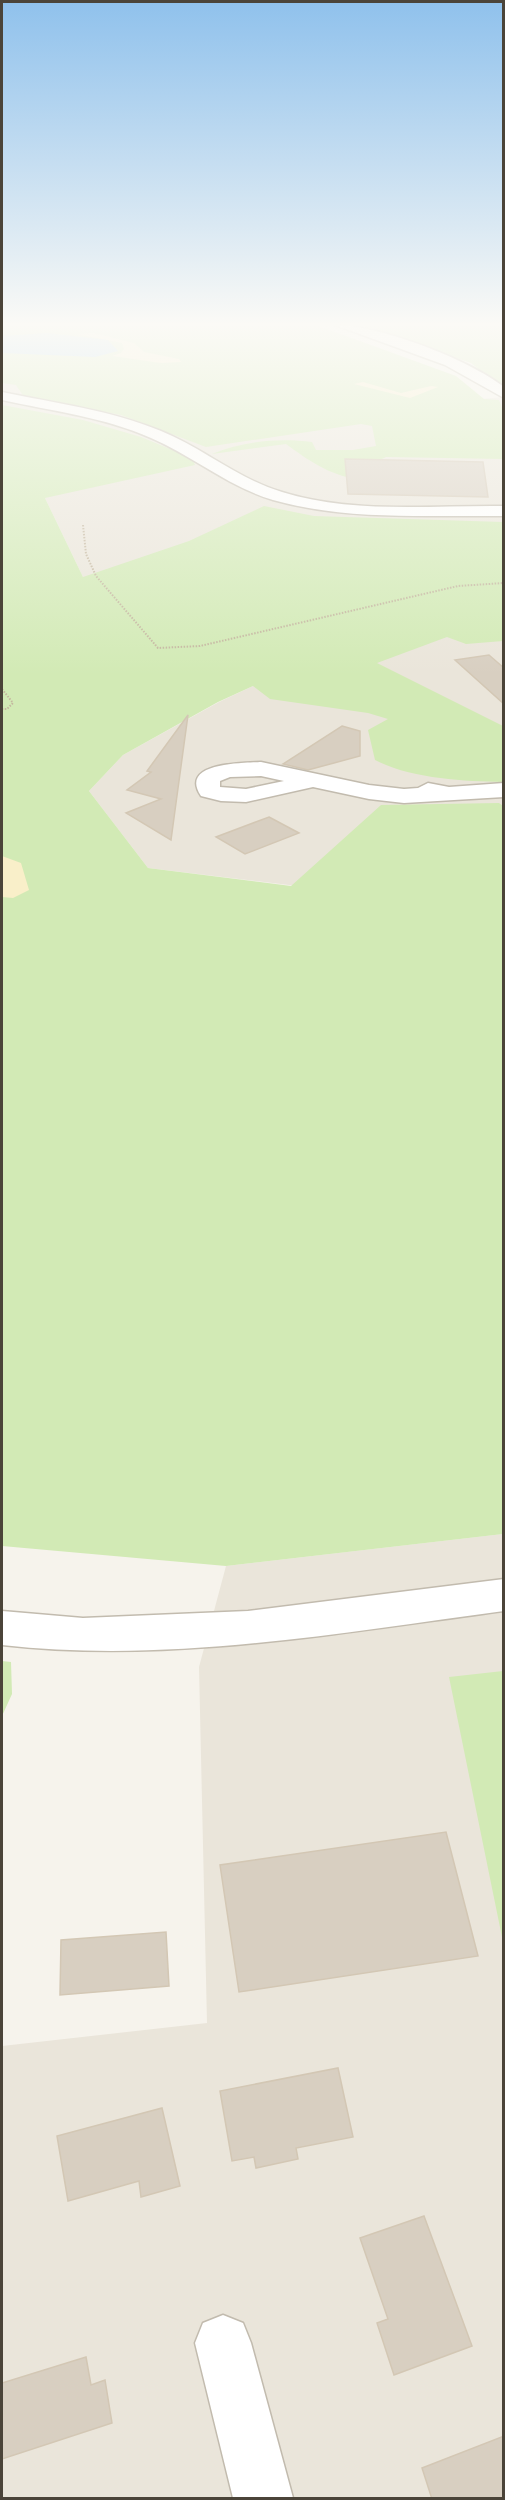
<svg xmlns="http://www.w3.org/2000/svg" width="505" height="2500" font-family="Rubik,sans-serif">
  <style>
    .residential { fill: #eae5da }
    .green { fill: #d2eab5 }
    .sand { fill: #f9efc9 }
    .water { fill: #a9d4f2 }
    .building { fill: #d8cfc1; stroke: #d3c7b4; stroke-width: 1.5 }
    .lines { fill: none; stroke-linecap: round; stroke-linejoin: round }
    .minor-casing { stroke: #c2bbae; stroke-width: 3 }
    .path { stroke: #c4b79f; stroke-width: 2; stroke-dasharray: 1.5 1.5; stroke-linecap: butt }
    .minor { fill: #fff; fill-rule: evenodd }
  </style>
  <rect width="100%" height="100%" fill="#f6f3ec"/>
  <path class="residential" d="M 2,356 L 405,406 L 503,397 L 503,581 L 83,577 L 45,498 L 2,476 Z
    M 503,616 L 503,911 L 148,868 L 89,791 L 123,755 L 219,702 L 253,686 Z
    M 503,1534 L 503,2498 L 2,2498 L 2,2046 L 207,2023 L 199,1667 L 226,1566 Z"/>
  <path class="green" d="M 2,325 L 316,325 L 456,376 L 484,399 L 499,400 L 503,410 L 503,459 L 386,457 L 369,465 L 357,479 C 329,475 308,460 286,444 L 212,454 C 243,441 279,438 312,442 L 316,450 L 353,450 L 376,446 L 372,426 L 361,424 L 206,447 L 121,415 L 24,397 L 16,385 L 2,383 Z
    M 360,325 L 503,325 L 503,389 L 471,363 Z
    M 2,405 L 83,420 L 141,437 L 192,458 L 195,465 L 45,498 L 83,577 L 189,541 L 264,506 L 314,516 L 503,522 L 503,641 L 466,644 L 447,637 L 377,663 L 503,726 L 503,782 C 463,781 412,779 375,760 L 368,730 L 388,719 L 368,713 L 270,699 L 253,686 L 218,702 L 123,755 L 89,791 L 148,868 L 291,886 L 381,805 L 499,803 L 503,806 L 503,1534 L 226,1566 L 2,1546 Z
    M 2,1661 L 11,1662 L 12,1694 L 2,1716 Z
    M 503,1671 L 504,1671 L 503,1942 L 449,1677 Z"/>
  <path class="sand" d="M 93,333 L 134,343 L 144,352 L 179,359 L 181,362 L 161,363 L 112,356 L 121,353 L 124,349 L 122,343 L 76,334 Z
    M 363,382 L 401,393 L 431,386 L 438,387 L 410,398 L 354,384 Z
    M 2,856 L 21,863 L 29,890 L 13,898 L 2,897 Z"/>
  <path class="water" d="M 47,333 L 108,340 L 118,351 L 95,357 L 2,353 L 2,336 Z"/>
  <path class="building" d="M 345,459 L 483,462 L 488,497 L 348,494 Z
    M 489,655 L 504,668 L 504,704 L 455,660 Z
    M 188,715 L 176,803 L 171,840 L 126,813 L 161,799 L 127,790 L 151,772 L 147,771 Z
    M 342,726 L 360,731 L 360,756 L 308,770 L 283,764 Z
    M 269,817 L 299,833 L 245,854 L 216,837 Z
    M 446,1832 L 478,1956 L 239,1992 L 220,1865 Z
    M 166,1932 L 169,1986 L 60,1995 L 61,1940 Z
    M 338,2068 L 353,2137 L 296,2148 L 298,2159 L 256,2168 L 254,2157 L 232,2161 L 220,2091 Z
    M 162,2108 L 180,2186 L 141,2197 L 139,2181 L 68,2201 L 57,2136 Z
    M 424,2216 L 472,2346 L 394,2375 L 377,2323 L 388,2319 L 360,2238 Z
    M 86,2357 L 91,2385 L 105,2380 L 112,2423 L 2,2459 L 2,2383 Z
    M 504,2436 L 504,2499 L 432,2499 L 422,2468 Z"/>
  <g class="lines">
    <defs>
      <path id="minor" d="M 335,325 C 379,325 468,359 504,387 L 504,398 L 445,365 Z
        M 2,392 C 55,403 110,410 161,431 C 203,448 238,479 282,492 C 352,514 431,505 504,506 L 504,516 C 427,515 347,521 273,500 C 229,487 193,456 151,438 C 104,417 52,411 2,400 Z
        M 261,762 L 369,785 L 404,789 L 418,788 L 428,783 L 449,787 L 504,783 L 504,797 L 404,803 L 369,799 L 313,787 L 246,802 L 221,801 L 201,796 C 178,762 244,763 261,762 ZM 261,776 L 284,781 L 246,789 L 220,787 L 220,781 L 230,777 Z
        M 504,1579 L 504,1611 C 338,1633 169,1664 2,1645 L 2,1611 L 83,1618 L 248,1611 Z
        M 223,2315 L 243,2323 L 251,2343 L 293,2498 L 233,2498 L 195,2343 L 203,2323 Z"/>
    </defs>
    <use href="#minor" class="minor-casing"/>
    <path class="path" d="M 83,525 L 86,554 L 96,576 L 158,648 L 200,646 L 458,586 L 504,583
      M 2,689 L 13,703 L 7,709 L 2,709"/>
    <use href="#minor" class="minor"/>
  </g>
  <linearGradient id="sky" x2="0" y2="1"><stop stop-color="#8fc1ec"/><stop offset="0.48" stop-color="#fbfaf6"/><stop offset="1" stop-color="#fbfaf6" stop-opacity="0"/></linearGradient>
  <rect width="505" height="675" fill="url(#sky)"/>
  <rect width="505" height="2500" fill="none" stroke="#4b4439" stroke-width="6"/>
</svg>
